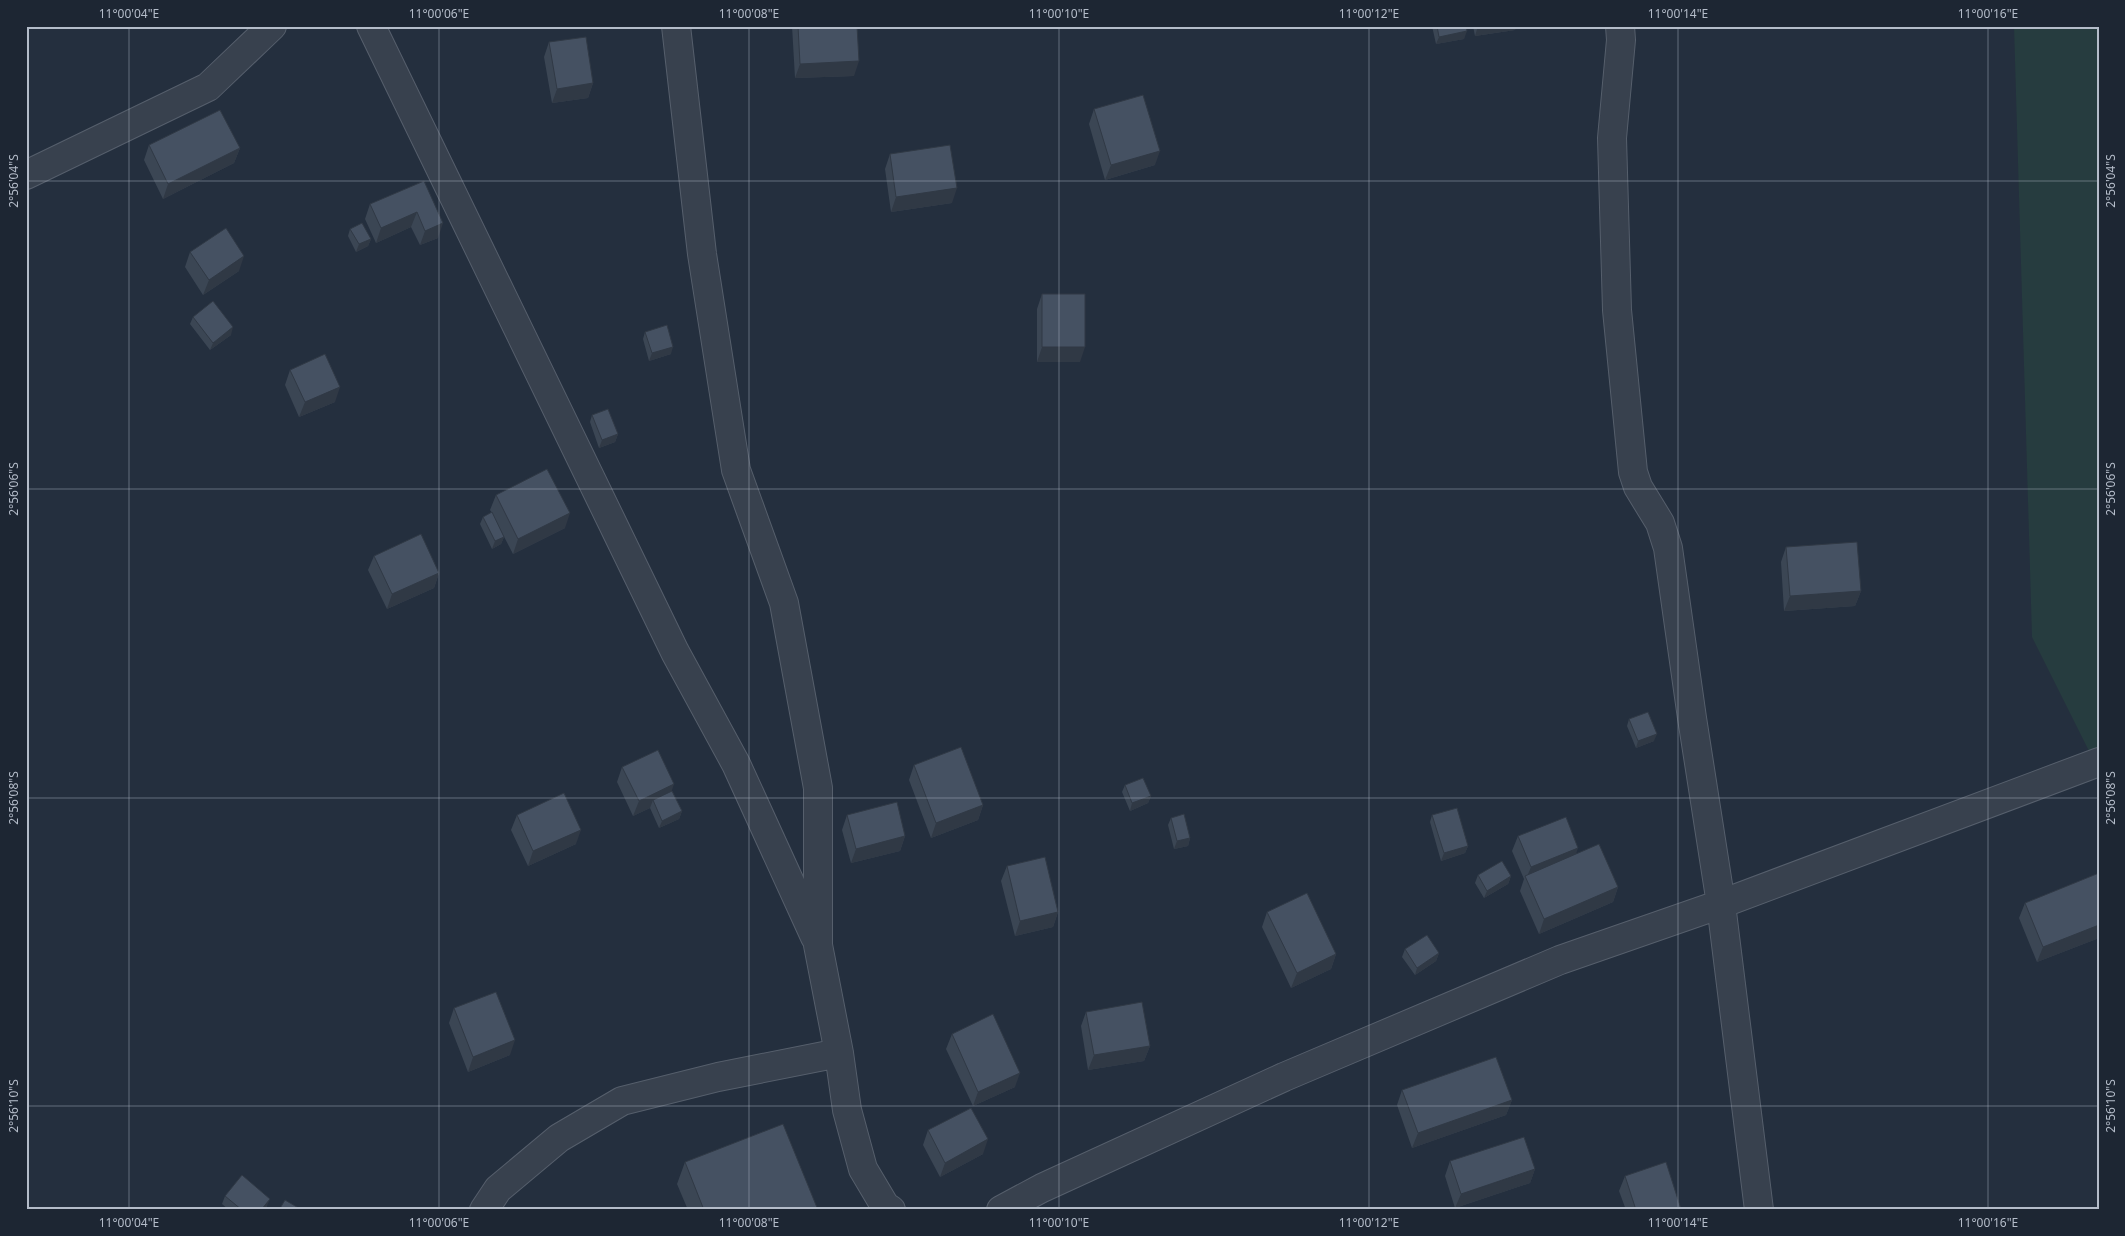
<svg xmlns="http://www.w3.org/2000/svg" width="2125" height="1236" font-family="'Noto Sans',sans-serif">
  <style>
    .grass { fill: #263c3f }
    .lines { fill: none; stroke-linecap: round; stroke-linejoin: round }
    .minor-casing { stroke: #565f6c; stroke-width: 30 }
    .minor { stroke: #38414e; stroke-width: 28 }
    .wall { fill: #3b4654 }
    .shaded-wall { fill: #303945 }
    .building { fill: #455162; stroke: #303945 }
    .ticks { fill: none; stroke: #b4bcc9; stroke-width: 1; stroke-opacity: 0.45 }
    .neatline { fill: none; stroke: #b4bcc9; stroke-width: 2 }
    .ticks-label { font-size: 12px; text-anchor: middle; fill: #b4bcc9 }
  </style>
  <rect width="100%" height="100%" fill="#242f3e"/>
  <path class="grass" d="M 2014,26 L 2099,26 L 2099,771 L 2032,637 Z"/>
  <g class="lines">
    <defs>
      <path id="minor" d="M 371,26 L 675,652 L 736,764 L 815,937
        M 676,26 L 702,254 L 736,470 L 784,603 L 818,788 L 818,945 L 839,1053 L 847,1110 L 863,1169 L 885,1206 L 891,1210
        M 1620,26 L 1621,40 L 1612,138 L 1617,310 L 1633,472 L 1638,487 L 1660,523 L 1668,548 L 1692,718 L 1721,904 L 1759,1210
        M 26,175 L 208,87 L 272,26
        M 484,1210 L 498,1189 L 559,1138 L 622,1101 L 718,1077 L 839,1053
        M 1001,1210 L 1042,1188 L 1284,1077 L 1560,960 L 1721,904 L 2099,762"/>
    </defs>
    <use href="#minor" class="minor-casing"/>
    <use href="#minor" class="minor"/>
  </g>
  <path class="wall" d="M 792,26 L 857,26 L 854,76 L 795,78 Z
    M 1432,26 L 1466,26 L 1464,39 L 1436,44 Z
    M 1473,26 L 1516,26 L 1515,30 L 1475,36 Z
    M 549,42 L 593,83 L 588,98 L 552,103 L 544,57 Z
    M 1094,109 L 1155,165 L 1105,180 L 1089,124 Z
    M 149,145 L 240,148 L 234,163 L 163,199 L 144,160 Z
    M 890,154 L 952,203 L 891,212 L 885,169 Z
    M 424,181 L 438,238 L 420,245 L 411,227 L 376,243 L 365,219 L 370,204 Z
    M 350,229 L 371,239 L 368,246 L 356,252 L 348,236 Z
    M 190,252 L 239,271 L 203,295 L 185,267 Z
    M 1042,294 L 1080,362 L 1037,362 L 1037,309 Z
    M 193,317 L 231,335 L 210,350 L 190,324 Z
    M 645,332 L 671,354 L 649,361 L 643,339 Z
    M 290,370 L 335,402 L 299,417 L 285,385 Z
    M 592,415 L 618,434 L 615,442 L 599,448 L 590,422 Z
    M 496,495 L 565,528 L 513,554 L 498,525 L 504,537 L 501,544 L 492,549 L 480,524 L 483,517 L 492,513 L 490,510 Z
    M 1786,547 L 1861,591 L 1855,606 L 1784,611 L 1781,562 Z
    M 374,556 L 439,573 L 434,588 L 387,609 L 368,570 Z
    M 1629,719 L 1654,741 L 1636,748 L 1627,726 Z
    M 914,765 L 983,805 L 978,820 L 931,838 L 909,780 Z
    M 622,767 L 672,791 L 682,811 L 679,819 L 659,828 L 650,808 L 633,816 L 617,782 Z
    M 1125,785 L 1151,796 L 1148,803 L 1130,811 L 1122,792 Z
    M 517,815 L 576,844 L 528,866 L 511,830 Z
    M 847,815 L 905,836 L 900,851 L 851,863 L 842,830 Z
    M 1432,815 L 1468,846 L 1465,853 L 1441,861 L 1430,822 Z
    M 1171,818 L 1190,838 L 1188,846 L 1174,849 L 1168,825 Z
    M 1518,836 L 1576,854 L 1618,887 L 1613,902 L 1539,934 L 1520,891 L 1524,879 L 1512,851 Z
    M 1007,866 L 1058,912 L 1053,927 L 1015,936 L 1001,881 Z
    M 2099,873 L 2099,938 L 2037,962 L 2019,918 L 2025,903 Z
    M 1478,875 L 1511,876 L 1508,884 L 1484,898 L 1475,883 Z
    M 1267,912 L 1336,954 L 1331,969 L 1291,988 L 1262,927 Z
    M 1405,949 L 1439,953 L 1436,961 L 1415,975 L 1402,957 Z
    M 454,1008 L 510,1055 L 468,1072 L 449,1023 Z
    M 1086,1012 L 1150,1046 L 1144,1061 L 1088,1070 L 1081,1026 Z
    M 952,1034 L 1015,1087 L 973,1106 L 946,1049 Z
    M 1402,1090 L 1512,1100 L 1506,1115 L 1412,1148 L 1397,1105 Z
    M 928,1130 L 983,1154 L 940,1177 L 923,1145 Z
    M 1450,1161 L 1535,1169 L 1530,1183 L 1455,1208 L 1445,1176 Z
    M 685,1162 L 818,1210 L 688,1210 L 677,1184 Z
    M 1625,1176 L 1681,1209 L 1681,1210 L 1626,1210 L 1619,1191 Z
    M 225,1196 L 267,1206 L 264,1210 L 229,1210 L 222,1204 Z"/>
  <path class="shaded-wall" d="M 1478,26 L 1516,26 L 1515,30 L 1475,36 Z
    M 1467,31 L 1464,39 L 1436,44 L 1439,37 Z
    M 859,61 L 854,76 L 795,78 L 800,64 Z
    M 593,83 L 588,98 L 552,103 L 557,89 Z
    M 240,148 L 234,163 L 163,199 L 168,184 Z
    M 1160,151 L 1155,165 L 1105,180 L 1111,165 Z
    M 957,188 L 952,203 L 891,212 L 896,197 Z
    M 417,212 L 411,227 L 376,243 L 381,228 Z
    M 443,223 L 438,238 L 420,245 L 425,231 Z
    M 371,239 L 368,246 L 356,252 L 359,244 Z
    M 244,256 L 239,271 L 203,295 L 209,280 Z
    M 233,327 L 231,335 L 210,350 L 213,343 Z
    M 673,347 L 671,354 L 649,361 L 652,353 Z
    M 1042,347 L 1085,347 L 1080,362 L 1037,362 Z
    M 340,387 L 335,402 L 299,417 L 305,402 Z
    M 618,434 L 615,442 L 599,448 L 602,440 Z
    M 570,513 L 565,528 L 513,554 L 518,539 Z
    M 504,537 L 501,544 L 492,549 L 495,541 Z
    M 439,573 L 434,588 L 387,609 L 392,594 Z
    M 1861,591 L 1855,606 L 1784,611 L 1790,596 Z
    M 1657,734 L 1654,741 L 1636,748 L 1638,741 Z
    M 674,784 L 669,799 L 653,800 L 650,808 L 633,816 L 639,801 Z
    M 1151,796 L 1148,803 L 1130,811 L 1132,803 Z
    M 983,805 L 978,820 L 931,838 L 936,823 Z
    M 682,811 L 679,819 L 659,828 L 662,821 Z
    M 581,830 L 576,844 L 528,866 L 533,851 Z
    M 905,836 L 900,851 L 851,863 L 856,849 Z
    M 1190,838 L 1188,846 L 1174,849 L 1177,841 Z
    M 1468,846 L 1465,853 L 1441,861 L 1444,853 Z
    M 1578,848 L 1573,863 L 1526,879 L 1531,867 Z
    M 1511,876 L 1508,884 L 1484,898 L 1487,891 Z
    M 1618,887 L 1613,902 L 1539,934 L 1544,919 Z
    M 1058,912 L 1053,927 L 1015,936 L 1020,921 Z
    M 2099,925 L 2099,938 L 2037,962 L 2043,947 Z
    M 1439,953 L 1436,961 L 1415,975 L 1417,968 Z
    M 1336,954 L 1331,969 L 1291,988 L 1297,973 Z
    M 515,1040 L 510,1055 L 468,1072 L 473,1057 Z
    M 1150,1046 L 1144,1061 L 1088,1070 L 1094,1055 Z
    M 1020,1073 L 1015,1087 L 973,1106 L 978,1092 Z
    M 1512,1100 L 1506,1115 L 1412,1148 L 1418,1133 Z
    M 988,1139 L 983,1154 L 940,1177 L 945,1163 Z
    M 1535,1169 L 1530,1183 L 1455,1208 L 1461,1194 Z
    M 270,1199 L 267,1206 L 264,1210 L 261,1210 Z"/>
  <path class="building" d="M 798,26 L 857,26 L 859,61 L 800,64 Z
    M 1437,26 L 1466,26 L 1467,31 L 1439,37 Z
    M 586,37 L 593,83 L 557,89 L 549,42 Z
    M 1143,95 L 1160,151 L 1111,165 L 1094,109 Z
    M 220,110 L 240,148 L 168,184 L 149,145 Z
    M 950,145 L 957,188 L 896,197 L 890,154 Z
    M 424,181 L 443,223 L 425,231 L 417,212 L 381,228 L 370,204 Z
    M 362,223 L 371,239 L 359,244 L 350,229 Z
    M 226,228 L 244,256 L 209,280 L 190,252 Z
    M 1042,294 L 1085,294 L 1085,347 L 1042,347 Z
    M 213,301 L 233,327 L 213,343 L 193,317 Z
    M 667,325 L 673,347 L 652,353 L 645,332 Z
    M 325,354 L 340,387 L 305,402 L 290,370 Z
    M 608,409 L 618,434 L 602,440 L 592,415 Z
    M 547,469 L 570,513 L 518,539 L 496,495 Z
    M 492,512 L 504,537 L 495,541 L 483,517 Z
    M 421,534 L 439,573 L 392,594 L 374,556 Z
    M 1857,542 L 1861,591 L 1790,596 L 1786,547 Z
    M 1648,712 L 1657,734 L 1638,741 L 1629,719 Z
    M 961,747 L 983,805 L 936,823 L 914,765 Z
    M 658,750 L 674,784 L 639,801 L 622,767 Z
    M 1143,778 L 1151,796 L 1132,803 L 1125,785 Z
    M 672,791 L 682,811 L 662,821 L 653,800 Z
    M 564,793 L 581,830 L 533,851 L 517,815 Z
    M 897,802 L 905,836 L 856,849 L 847,815 Z
    M 1457,808 L 1468,846 L 1444,853 L 1432,815 Z
    M 1184,814 L 1190,838 L 1177,841 L 1171,818 Z
    M 1566,817 L 1578,848 L 1531,867 L 1518,836 Z
    M 1599,844 L 1618,887 L 1544,919 L 1525,876 Z
    M 1045,857 L 1058,912 L 1020,921 L 1007,866 Z
    M 1502,861 L 1511,876 L 1487,891 L 1478,875 Z
    M 2099,873 L 2099,925 L 2043,947 L 2025,903 Z
    M 1307,893 L 1336,954 L 1297,973 L 1267,912 Z
    M 1427,935 L 1439,953 L 1417,968 L 1405,949 Z
    M 496,992 L 515,1040 L 473,1057 L 454,1008 Z
    M 1142,1002 L 1150,1046 L 1094,1055 L 1086,1012 Z
    M 993,1014 L 1020,1073 L 978,1092 L 952,1034 Z
    M 1496,1057 L 1512,1100 L 1418,1133 L 1402,1090 Z
    M 971,1108 L 988,1139 L 945,1163 L 928,1130 Z
    M 783,1124 L 818,1210 L 704,1210 L 685,1162 Z
    M 1524,1137 L 1535,1169 L 1461,1194 L 1450,1161 Z
    M 1666,1162 L 1681,1209 L 1636,1210 L 1625,1176 Z
    M 242,1175 L 270,1199 L 261,1210 L 242,1210 L 225,1196 Z
    M 285,1200 L 302,1210 L 279,1210 Z"/>
  <path class="ticks" d="M 129,26 L 129,1210M 439,26 L 439,1210M 749,26 L 749,1210M 1059,26 L 1059,1210M 1369,26 L 1369,1210M 1678,26 L 1678,1210M 1988,26 L 1988,1210M 26,181 L 2099,181M 26,489 L 2099,489M 26,798 L 2099,798M 26,1106 L 2099,1106"/>
  <rect width="2125" height="1236" fill="none" stroke="#1d2633" stroke-width="55"/>
  <rect x="28" y="28" width="2070" height="1180" class="neatline"/>
  <g class="ticks-label">
    <text x="129" y="18">11°00'04"E</text>
    <text x="439" y="18">11°00'06"E</text>
    <text x="749" y="18">11°00'08"E</text>
    <text x="1059" y="18">11°00'10"E</text>
    <text x="1369" y="18">11°00'12"E</text>
    <text x="1678" y="18">11°00'14"E</text>
    <text x="1988" y="18">11°00'16"E</text>
    <text transform="translate(14 181) rotate(-90)" y="4">2°56'04"S</text>
    <text transform="translate(2111 181) rotate(-90)" y="4">2°56'04"S</text>
    <text transform="translate(14 489) rotate(-90)" y="4">2°56'06"S</text>
    <text transform="translate(2111 489) rotate(-90)" y="4">2°56'06"S</text>
    <text transform="translate(14 798) rotate(-90)" y="4">2°56'08"S</text>
    <text transform="translate(2111 798) rotate(-90)" y="4">2°56'08"S</text>
    <text transform="translate(14 1106) rotate(-90)" y="4">2°56'10"S</text>
    <text transform="translate(2111 1106) rotate(-90)" y="4">2°56'10"S</text>
    <text x="129" y="1227">11°00'04"E</text>
    <text x="439" y="1227">11°00'06"E</text>
    <text x="749" y="1227">11°00'08"E</text>
    <text x="1059" y="1227">11°00'10"E</text>
    <text x="1369" y="1227">11°00'12"E</text>
    <text x="1678" y="1227">11°00'14"E</text>
    <text x="1988" y="1227">11°00'16"E</text>
  </g>
</svg>
